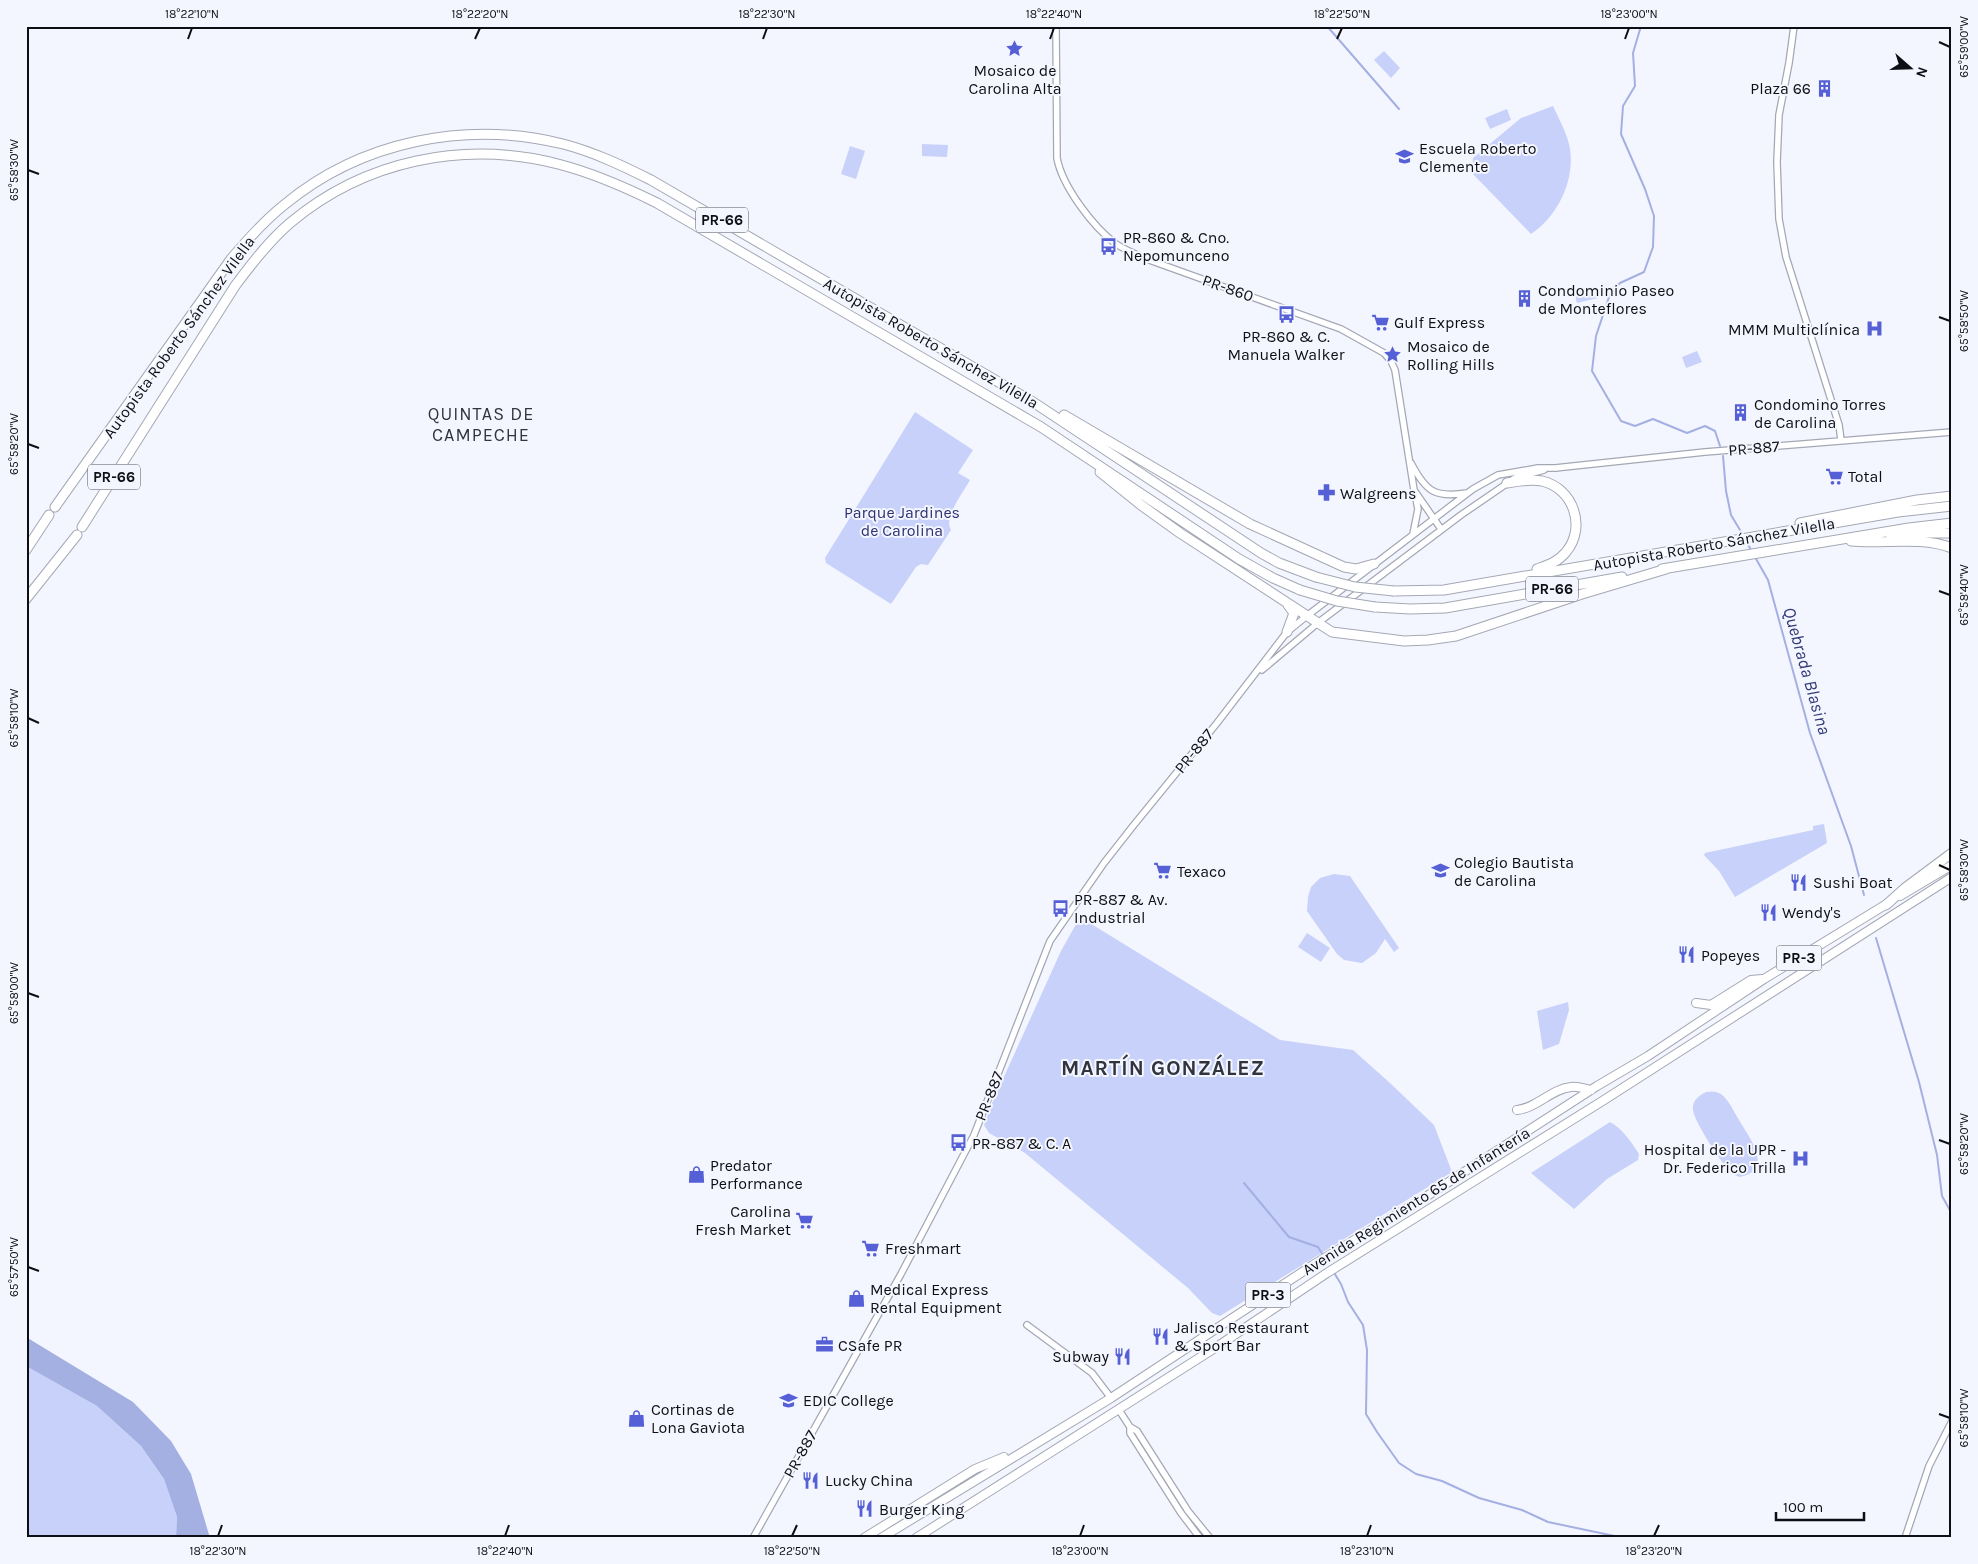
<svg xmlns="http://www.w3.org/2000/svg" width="1978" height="1564" font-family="Karla,sans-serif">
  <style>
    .green { fill: #c7d1fa }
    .water { fill: #a4afe2 }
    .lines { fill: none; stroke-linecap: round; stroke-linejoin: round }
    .stream { stroke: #a4afe2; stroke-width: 2 }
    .tertiary-casing { stroke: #a4a8b5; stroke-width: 8 }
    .primary-casing { stroke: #a4a8b5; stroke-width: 10 }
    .motorway-casing { stroke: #a4a8b5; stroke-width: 11 }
    .tertiary { stroke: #fff; stroke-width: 5.5 }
    .primary { stroke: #fff; stroke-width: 8 }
    .motorway { stroke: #fff; stroke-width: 9 }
    .motorway-bridge-casing { stroke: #a4a8b5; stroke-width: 11; stroke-linecap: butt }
    .motorway-bridge { stroke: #fff; stroke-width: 9 }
    .ticks { fill: none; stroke: #0e0f14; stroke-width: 2 }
    .labels { text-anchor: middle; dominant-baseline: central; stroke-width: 4; stroke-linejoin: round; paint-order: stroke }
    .shield { fill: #f4f6ff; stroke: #53545a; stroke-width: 1 }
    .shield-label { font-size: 15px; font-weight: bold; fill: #0e0f14 }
    .poi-label { font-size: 16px; fill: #0e0f14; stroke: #f4f6ff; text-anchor: start }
    .street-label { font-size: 16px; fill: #0e0f14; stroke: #f4f6ff }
    .park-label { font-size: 16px; fill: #2d3370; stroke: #f4f6ff }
    .neighbourhood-label { font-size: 18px; letter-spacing: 1px; fill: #31343f; stroke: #f4f6ff }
    .water-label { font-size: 18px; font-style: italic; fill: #323a77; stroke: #f4f6ff }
    .district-label { font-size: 21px; font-weight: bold; letter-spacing: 1px; fill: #31343f; stroke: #f4f6ff }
    .neatline { fill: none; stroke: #0e0f14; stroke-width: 2 }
    .ticks-label { font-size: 12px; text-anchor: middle; fill: #0e0f14 }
  </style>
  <rect width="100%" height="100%" fill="#f4f6ff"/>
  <path class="green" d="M 1384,51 L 1400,68 L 1391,78 L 1374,60 Z
    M 1553,106 C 1559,119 1568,135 1570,149 C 1575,181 1557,217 1531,234 L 1472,173 L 1473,158 L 1521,118 Z
    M 1507,109 L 1511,120 L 1490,129 L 1485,118 Z
    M 922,144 L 948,145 L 947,157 L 922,156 Z
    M 850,146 L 865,151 L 856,179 L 841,174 Z
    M 1595,286 L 1598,298 L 1577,303 L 1574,292 Z
    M 1697,351 L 1702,362 L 1686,368 L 1682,357 Z
    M 915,412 L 973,450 L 958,473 L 970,480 C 963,493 943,518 951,530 L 928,565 L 921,564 L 916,567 L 891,604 L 826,563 L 825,558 Z
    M 1824,824 L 1827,843 L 1735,897 L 1719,871 L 1704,855 L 1705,853 L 1813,830 L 1813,826 Z
    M 1334,874 L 1350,876 L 1399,948 L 1394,952 L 1385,939 L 1376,953 L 1362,963 L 1344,960 L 1337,954 L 1307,911 L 1308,897 L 1311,887 L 1320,878 Z
    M 1080,917 L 1280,1040 L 1353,1050 L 1390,1083 L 1434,1125 L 1452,1172 L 1220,1316 L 1212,1313 L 1188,1288 L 1025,1153 L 989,1133 L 984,1125 L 993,1101 L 1061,951 Z
    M 1307,933 L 1330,948 L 1321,962 L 1298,947 Z
    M 1568,1002 L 1569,1010 L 1559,1044 L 1543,1050 L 1537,1011 Z
    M 1706,1092 C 1711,1091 1716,1091 1721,1094 C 1729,1100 1734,1112 1739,1120 C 1749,1137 1775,1170 1740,1177 C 1734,1175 1730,1173 1727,1168 C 1719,1159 1694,1121 1693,1110 C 1692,1101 1698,1096 1706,1092 Z
    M 1610,1122 C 1622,1128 1632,1143 1639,1154 L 1638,1160 L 1607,1179 L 1574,1209 L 1531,1173 Z
    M 26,1366 L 97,1406 L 141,1446 L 164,1479 L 177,1517 L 176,1538 L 26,1538 Z"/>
  <path class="water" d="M 26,1337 L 133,1402 L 171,1441 L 191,1474 L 210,1538 L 176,1538 L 177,1517 L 164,1479 L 141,1446 L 97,1406 L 26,1366 Z"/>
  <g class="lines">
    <path class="stream" d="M 1327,26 L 1399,109
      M 1641,26 L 1633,53 L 1635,86 L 1623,106 L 1621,134 L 1645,189 L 1654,216 L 1653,247 L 1644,272 L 1620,283 L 1610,294 L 1596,336 L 1592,371 L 1621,421 L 1635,426 L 1653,419 L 1687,433 L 1705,426 L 1715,431 L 1720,446
      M 1723,456 L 1726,491 L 1731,515 L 1743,535
      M 1746,541 L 1751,550
      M 1755,557 L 1768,580 L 1810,733 L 1851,846 L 1864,895
      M 1876,938 L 1919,1082 L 1937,1155 L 1942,1196 L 1952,1214
      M 1244,1183 L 1289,1237 L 1318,1247 L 1324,1257
      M 1333,1271 L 1341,1284 L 1348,1302 L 1363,1325 L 1367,1350 L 1366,1414 L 1377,1432 L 1399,1463 L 1416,1474 L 1442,1481 L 1479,1498 L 1522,1510 L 1548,1522 L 1624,1538"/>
    <defs>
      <path id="tertiary" d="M 1056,26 L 1057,158 C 1062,186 1093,227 1116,244 C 1127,251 1140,256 1152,261 L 1341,329 L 1384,353 L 1391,361 L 1395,370 L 1414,490 L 1441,529
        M 1794,26 L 1789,63 L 1779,115 L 1777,162 L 1779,219 L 1786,257 L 1839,425 L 1841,440
        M 1411,463 C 1426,492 1435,498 1467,493
        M 1555,468 L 1705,452 L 1952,432
        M 1413,534 L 1418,509 L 1415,494
        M 1262,670 L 1319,622 L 1461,515 L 1515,478 L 1544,470
        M 1027,1325 L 1092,1373 L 1111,1398
        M 1119,1410 L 1130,1427 L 1130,1433 L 1181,1513 L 1200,1538
        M 1130,1427 L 1137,1431 L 1188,1511 L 1210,1538
        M 753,1538 L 901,1274 L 974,1135 L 1050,941 L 1104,863 L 1133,826 L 1217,723 L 1287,632 L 1308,615 L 1473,489 L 1498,475 L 1538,468 L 1557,468
        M 1905,1538 L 1929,1466 L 1952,1421"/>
      <path id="primary" d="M 1900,896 L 1952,865
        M 1696,1003 L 1711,1005 L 1751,980 L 1762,979
        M 1517,1110 C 1537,1108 1551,1089 1571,1087 C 1578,1086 1585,1089 1591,1090
        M 864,1538 L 975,1469 L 1004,1457
        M 881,1538 L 1111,1398 L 1313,1265 L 1427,1196 L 1597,1086 L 1648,1056 L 1764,979 L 1890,902
        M 916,1538 L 1218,1346 L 1327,1273 L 1604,1100 L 1952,877"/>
      <path id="motorway" d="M 1064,415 L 1250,524 L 1344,567 L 1356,569 L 1374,564
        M 1100,472 L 1141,505 L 1180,533 L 1332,632 L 1404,641 L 1428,640 L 1456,636 L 1582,594 L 1666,569
        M 1507,483 C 1518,481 1530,479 1542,481 C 1573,488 1587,527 1566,552 C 1558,562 1548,565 1537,569
        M 55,507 L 231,259 C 247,240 264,221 284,205 C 361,141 466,120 563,144 C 594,152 623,166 651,180 L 1033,402 L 1261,553 L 1279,563 L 1316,577
        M 1800,523 L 1917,500 L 1952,496
        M 82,527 L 235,286 C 252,263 269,241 290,223 C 365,160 464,140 558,164 C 593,173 625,187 657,203 L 1041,427 L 1239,559 L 1273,578 L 1300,590
        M 1891,537 L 1927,533 L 1952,533
        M 1851,541 C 1885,544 1920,536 1952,548
        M 26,550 L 49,515
        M 1662,569 L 1909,528 L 1952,523
        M 1394,591 L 1444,590 L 1898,512 L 1952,506
        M 26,599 L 77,535
        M 1375,607 L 1410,609 L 1445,608 L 1622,577
        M 1287,632 L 1294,613 L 1288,605
        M 1886,905 L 1905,888 L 1952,853"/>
    </defs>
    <use href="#tertiary" class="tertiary-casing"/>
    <use href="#primary" class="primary-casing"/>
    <use href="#motorway" class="motorway-casing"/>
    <use href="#tertiary" class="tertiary"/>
    <use href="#primary" class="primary"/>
    <use href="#motorway" class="motorway"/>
    <defs>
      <path id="motorway-bridge" d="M 1316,577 L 1355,587 L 1394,591
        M 1300,590 L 1337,601 L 1375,607"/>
    </defs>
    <use href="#motorway-bridge" class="motorway-bridge-casing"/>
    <use href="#motorway-bridge" class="motorway-bridge"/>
  </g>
  <path class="ticks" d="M 188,39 L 192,28M 475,39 L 480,28M 763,39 L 767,28M 1050,39 L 1054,28M 1337,39 L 1342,28M 1625,39 L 1629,28M 1939,42 L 1950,47M 28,170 L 39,174M 1939,317 L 1950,321M 28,444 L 39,448M 1939,591 L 1950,595M 28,718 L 39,723M 1939,865 L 1950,870M 28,993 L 39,997M 1939,1140 L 1950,1144M 28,1267 L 39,1271M 1939,1414 L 1950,1418M 218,1536 L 222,1525M 505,1536 L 509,1525M 792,1536 L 797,1525M 1080,1536 L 1084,1525M 1367,1536 L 1371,1525M 1654,1536 L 1659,1525"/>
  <defs>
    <symbol id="sight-bare" viewBox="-9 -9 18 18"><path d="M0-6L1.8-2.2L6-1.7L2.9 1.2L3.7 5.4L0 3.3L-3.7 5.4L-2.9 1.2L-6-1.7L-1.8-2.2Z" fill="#555fd6" stroke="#f4f6ff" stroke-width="2.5" paint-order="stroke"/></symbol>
    <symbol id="building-bare" viewBox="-9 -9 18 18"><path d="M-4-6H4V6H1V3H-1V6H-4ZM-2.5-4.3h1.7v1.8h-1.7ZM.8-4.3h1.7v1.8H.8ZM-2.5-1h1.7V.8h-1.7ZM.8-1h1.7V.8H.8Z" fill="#555fd6" stroke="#f4f6ff" stroke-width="2.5" paint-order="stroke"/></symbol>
    <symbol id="school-bare" viewBox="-9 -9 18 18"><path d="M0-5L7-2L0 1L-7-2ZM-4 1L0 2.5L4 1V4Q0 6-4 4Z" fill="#555fd6" stroke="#f4f6ff" stroke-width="2.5" paint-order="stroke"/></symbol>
    <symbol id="bus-bare" viewBox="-9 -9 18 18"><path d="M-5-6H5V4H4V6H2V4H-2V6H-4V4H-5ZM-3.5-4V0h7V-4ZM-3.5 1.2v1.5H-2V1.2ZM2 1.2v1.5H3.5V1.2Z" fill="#555fd6" stroke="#f4f6ff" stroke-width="2.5" paint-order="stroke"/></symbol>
    <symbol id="supermarket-bare" viewBox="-9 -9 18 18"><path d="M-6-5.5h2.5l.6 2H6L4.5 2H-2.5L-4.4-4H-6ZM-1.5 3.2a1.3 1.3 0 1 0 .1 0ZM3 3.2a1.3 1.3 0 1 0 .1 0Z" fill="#555fd6" stroke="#f4f6ff" stroke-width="2.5" paint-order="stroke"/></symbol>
    <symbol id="hospital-bare" viewBox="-9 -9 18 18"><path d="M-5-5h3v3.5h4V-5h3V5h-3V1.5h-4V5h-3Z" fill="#555fd6" stroke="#f4f6ff" stroke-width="2.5" paint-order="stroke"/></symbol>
    <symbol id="pharmacy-bare" viewBox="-9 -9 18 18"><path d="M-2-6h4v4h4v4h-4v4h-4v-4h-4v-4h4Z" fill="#555fd6" stroke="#f4f6ff" stroke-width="2.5" paint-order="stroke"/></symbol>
    <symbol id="university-bare" viewBox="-9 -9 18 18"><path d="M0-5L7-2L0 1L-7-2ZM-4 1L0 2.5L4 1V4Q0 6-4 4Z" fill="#555fd6" stroke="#f4f6ff" stroke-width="2.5" paint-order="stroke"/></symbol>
    <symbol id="restaurant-bare" viewBox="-9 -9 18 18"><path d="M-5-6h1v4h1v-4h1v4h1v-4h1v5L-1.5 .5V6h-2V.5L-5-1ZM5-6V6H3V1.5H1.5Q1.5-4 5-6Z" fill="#555fd6" stroke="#f4f6ff" stroke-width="2.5" paint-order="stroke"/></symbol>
    <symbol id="shop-bare" viewBox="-9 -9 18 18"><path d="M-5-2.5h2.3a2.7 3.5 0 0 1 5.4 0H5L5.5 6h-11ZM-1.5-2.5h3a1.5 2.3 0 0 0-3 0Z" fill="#555fd6" stroke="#f4f6ff" stroke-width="2.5" paint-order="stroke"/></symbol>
    <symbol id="office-bare" viewBox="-9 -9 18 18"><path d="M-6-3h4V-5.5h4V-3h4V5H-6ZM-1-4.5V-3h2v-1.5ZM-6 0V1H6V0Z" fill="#555fd6" stroke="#f4f6ff" stroke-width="2.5" paint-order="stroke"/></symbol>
  </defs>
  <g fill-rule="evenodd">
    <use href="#sight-bare" x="1002" y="36" width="25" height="25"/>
    <use href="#building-bare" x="1812" y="76" width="25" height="25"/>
    <use href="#school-bare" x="1392" y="144" width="25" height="25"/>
    <use href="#bus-bare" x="1096" y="234" width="25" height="25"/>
    <use href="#building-bare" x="1512" y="286" width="25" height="25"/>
    <use href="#bus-bare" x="1274" y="302" width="25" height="25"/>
    <use href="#supermarket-bare" x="1368" y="310" width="25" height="25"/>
    <use href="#hospital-bare" x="1862" y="316" width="25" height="25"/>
    <use href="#sight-bare" x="1380" y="342" width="25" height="25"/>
    <use href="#building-bare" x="1728" y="400" width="25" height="25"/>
    <use href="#supermarket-bare" x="1822" y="464" width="25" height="25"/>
    <use href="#pharmacy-bare" x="1314" y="480" width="25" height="25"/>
    <use href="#supermarket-bare" x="1150" y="858" width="25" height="25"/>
    <use href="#university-bare" x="1428" y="858" width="25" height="25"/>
    <use href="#restaurant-bare" x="1786" y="870" width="25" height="25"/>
    <use href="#bus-bare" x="1048" y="896" width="25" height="25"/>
    <use href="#restaurant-bare" x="1756" y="900" width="25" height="25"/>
    <use href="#restaurant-bare" x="1674" y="942" width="25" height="25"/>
    <use href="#bus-bare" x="946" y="1130" width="25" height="25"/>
    <use href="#hospital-bare" x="1788" y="1146" width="25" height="25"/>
    <use href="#shop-bare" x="684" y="1162" width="25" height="25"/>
    <use href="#supermarket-bare" x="792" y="1208" width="25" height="25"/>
    <use href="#supermarket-bare" x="858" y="1236" width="25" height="25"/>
    <use href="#shop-bare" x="844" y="1286" width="25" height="25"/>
    <use href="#restaurant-bare" x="1148" y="1324" width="25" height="25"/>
    <use href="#office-bare" x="812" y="1332" width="25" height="25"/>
    <use href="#restaurant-bare" x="1110" y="1344" width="25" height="25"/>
    <use href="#university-bare" x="776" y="1388" width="25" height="25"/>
    <use href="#shop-bare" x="624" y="1406" width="25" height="25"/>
    <use href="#restaurant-bare" x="798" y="1468" width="25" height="25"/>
    <use href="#restaurant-bare" x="852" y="1496" width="25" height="25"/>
  </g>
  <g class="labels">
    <g class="shield">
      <rect x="696" y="207.5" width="52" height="25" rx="4"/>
      <rect x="88" y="464.5" width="52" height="25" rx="4"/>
      <rect x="1526" y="576.5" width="52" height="25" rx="4"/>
      <rect x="1776.5" y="945.5" width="45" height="25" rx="4"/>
      <rect x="1245.5" y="1282.5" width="45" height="25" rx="4"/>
    </g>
    <g class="shield-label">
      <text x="722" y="220">PR-66</text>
      <text x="114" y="477">PR-66</text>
      <text x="1552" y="589">PR-66</text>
      <text x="1799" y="958">PR-3</text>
      <text x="1268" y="1295">PR-3</text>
    </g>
    <g class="poi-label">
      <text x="1015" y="70" text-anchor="middle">Mosaico de<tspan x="1015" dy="18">Carolina Alta</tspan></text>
      <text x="1811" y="88" text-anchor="end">Plaza 66</text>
      <text x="1419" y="148">Escuela Roberto<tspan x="1419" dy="18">Clemente</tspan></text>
      <text x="1123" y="237">PR-860 &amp; Cno.<tspan x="1123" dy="18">Nepomunceno</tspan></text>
      <text x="1538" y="290">Condominio Paseo<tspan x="1538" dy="18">de Monteflores</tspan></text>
      <text x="1394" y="322">Gulf Express</text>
      <text x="1860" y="329" text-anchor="end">MMM Multiclínica</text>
      <text x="1286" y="336" text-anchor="middle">PR-860 &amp; C.<tspan x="1286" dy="18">Manuela Walker</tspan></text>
      <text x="1407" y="346">Mosaico de<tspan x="1407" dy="18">Rolling Hills</tspan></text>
      <text x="1754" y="404">Condomino Torres<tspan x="1754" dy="18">de Carolina</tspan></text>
      <text x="1848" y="476">Total</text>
      <text x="1340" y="493">Walgreens</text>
      <text x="1454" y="862">Colegio Bautista<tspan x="1454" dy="18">de Carolina</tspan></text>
      <text x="1177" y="871">Texaco</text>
      <text x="1813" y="882">Sushi Boat</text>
      <text x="1074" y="899">PR-887 &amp; Av.<tspan x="1074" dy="18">Industrial</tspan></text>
      <text x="1782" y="912">Wendy's</text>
      <text x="1701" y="955">Popeyes</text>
      <text x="972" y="1143">PR-887 &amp; C. A</text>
      <text x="1786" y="1149" text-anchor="end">Hospital de la UPR -<tspan x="1786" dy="18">Dr. Federico Trilla</tspan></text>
      <text x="710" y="1165">Predator<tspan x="710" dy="18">Performance</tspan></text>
      <text x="791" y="1211" text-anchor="end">Carolina<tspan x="791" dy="18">Fresh Market</tspan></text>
      <text x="885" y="1248">Freshmart</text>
      <text x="870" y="1289">Medical Express<tspan x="870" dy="18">Rental Equipment</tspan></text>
      <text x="1174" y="1327">Jalisco Restaurant<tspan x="1174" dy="18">&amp; Sport Bar</tspan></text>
      <text x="838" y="1345">CSafe PR</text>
      <text x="1109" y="1356" text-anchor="end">Subway</text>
      <text x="803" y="1400">EDIC College</text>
      <text x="651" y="1409">Cortinas de<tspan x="651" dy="18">Lona Gaviota</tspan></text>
      <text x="825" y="1480">Lucky China</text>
      <text x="879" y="1509">Burger King</text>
    </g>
    <g class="street-label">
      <text transform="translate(1228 288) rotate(19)">PR-860</text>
      <text transform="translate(179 337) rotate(-54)">Autopista Roberto Sánchez Vilella</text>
      <text transform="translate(931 343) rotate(30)">Autopista Roberto Sánchez Vilella</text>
      <text transform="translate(1754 448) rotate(-5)">PR-887</text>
      <text transform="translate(1714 544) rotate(-10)">Autopista Roberto Sánchez Vilella</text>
      <text transform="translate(1194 751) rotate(-51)">PR-887</text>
      <text transform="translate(989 1096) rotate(-68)">PR-887</text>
      <text transform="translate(1416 1201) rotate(-32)">Avenida Regimiento 65 de Infantería</text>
      <text transform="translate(800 1454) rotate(-61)">PR-887</text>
    </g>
    <g class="park-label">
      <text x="902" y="512">Parque Jardines<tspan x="902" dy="18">de Carolina</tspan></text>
    </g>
    <g class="neighbourhood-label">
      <text x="481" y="414">QUINTAS DE<tspan x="481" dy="21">CAMPECHE</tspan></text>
    </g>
    <g class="water-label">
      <text transform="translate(1807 671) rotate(74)">Quebrada Blasina</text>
    </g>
    <g class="district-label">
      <text x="1163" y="1068">MARTÍN GONZÁLEZ</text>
    </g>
  </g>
  <rect width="1978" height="1564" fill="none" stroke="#f4f6ff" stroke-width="55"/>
  <g transform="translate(1910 68) rotate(110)" stroke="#f4f6ff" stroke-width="4" paint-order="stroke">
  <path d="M0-4L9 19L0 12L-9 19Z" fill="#0e0f14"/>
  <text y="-8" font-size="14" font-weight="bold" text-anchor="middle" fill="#0e0f14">N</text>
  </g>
  <path d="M1776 1512v8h88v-8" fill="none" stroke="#0e0f14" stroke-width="2.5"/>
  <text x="1783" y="1512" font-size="15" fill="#0e0f14" stroke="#f4f6ff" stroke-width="4" paint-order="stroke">100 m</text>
  <rect x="28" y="28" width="1922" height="1508" class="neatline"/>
  <g class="ticks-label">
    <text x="192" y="18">18°22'10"N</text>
    <text x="480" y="18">18°22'20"N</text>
    <text x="767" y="18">18°22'30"N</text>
    <text x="1054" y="18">18°22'40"N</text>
    <text x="1342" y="18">18°22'50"N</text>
    <text x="1629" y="18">18°23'00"N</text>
    <text transform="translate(1964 47) rotate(-90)" y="4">65°59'00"W</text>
    <text transform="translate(14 170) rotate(-90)" y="4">65°58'30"W</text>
    <text transform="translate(1964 321) rotate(-90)" y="4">65°58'50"W</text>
    <text transform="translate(14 444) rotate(-90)" y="4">65°58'20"W</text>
    <text transform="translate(1964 595) rotate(-90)" y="4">65°58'40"W</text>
    <text transform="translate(14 718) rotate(-90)" y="4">65°58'10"W</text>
    <text transform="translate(1964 870) rotate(-90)" y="4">65°58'30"W</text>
    <text transform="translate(14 993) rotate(-90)" y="4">65°58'00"W</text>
    <text transform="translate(1964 1144) rotate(-90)" y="4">65°58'20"W</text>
    <text transform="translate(14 1267) rotate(-90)" y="4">65°57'50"W</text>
    <text transform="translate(1964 1418) rotate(-90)" y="4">65°58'10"W</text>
    <text x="218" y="1555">18°22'30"N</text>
    <text x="505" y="1555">18°22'40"N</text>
    <text x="792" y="1555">18°22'50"N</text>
    <text x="1080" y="1555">18°23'00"N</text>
    <text x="1367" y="1555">18°23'10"N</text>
    <text x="1654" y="1555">18°23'20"N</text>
  </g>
</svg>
